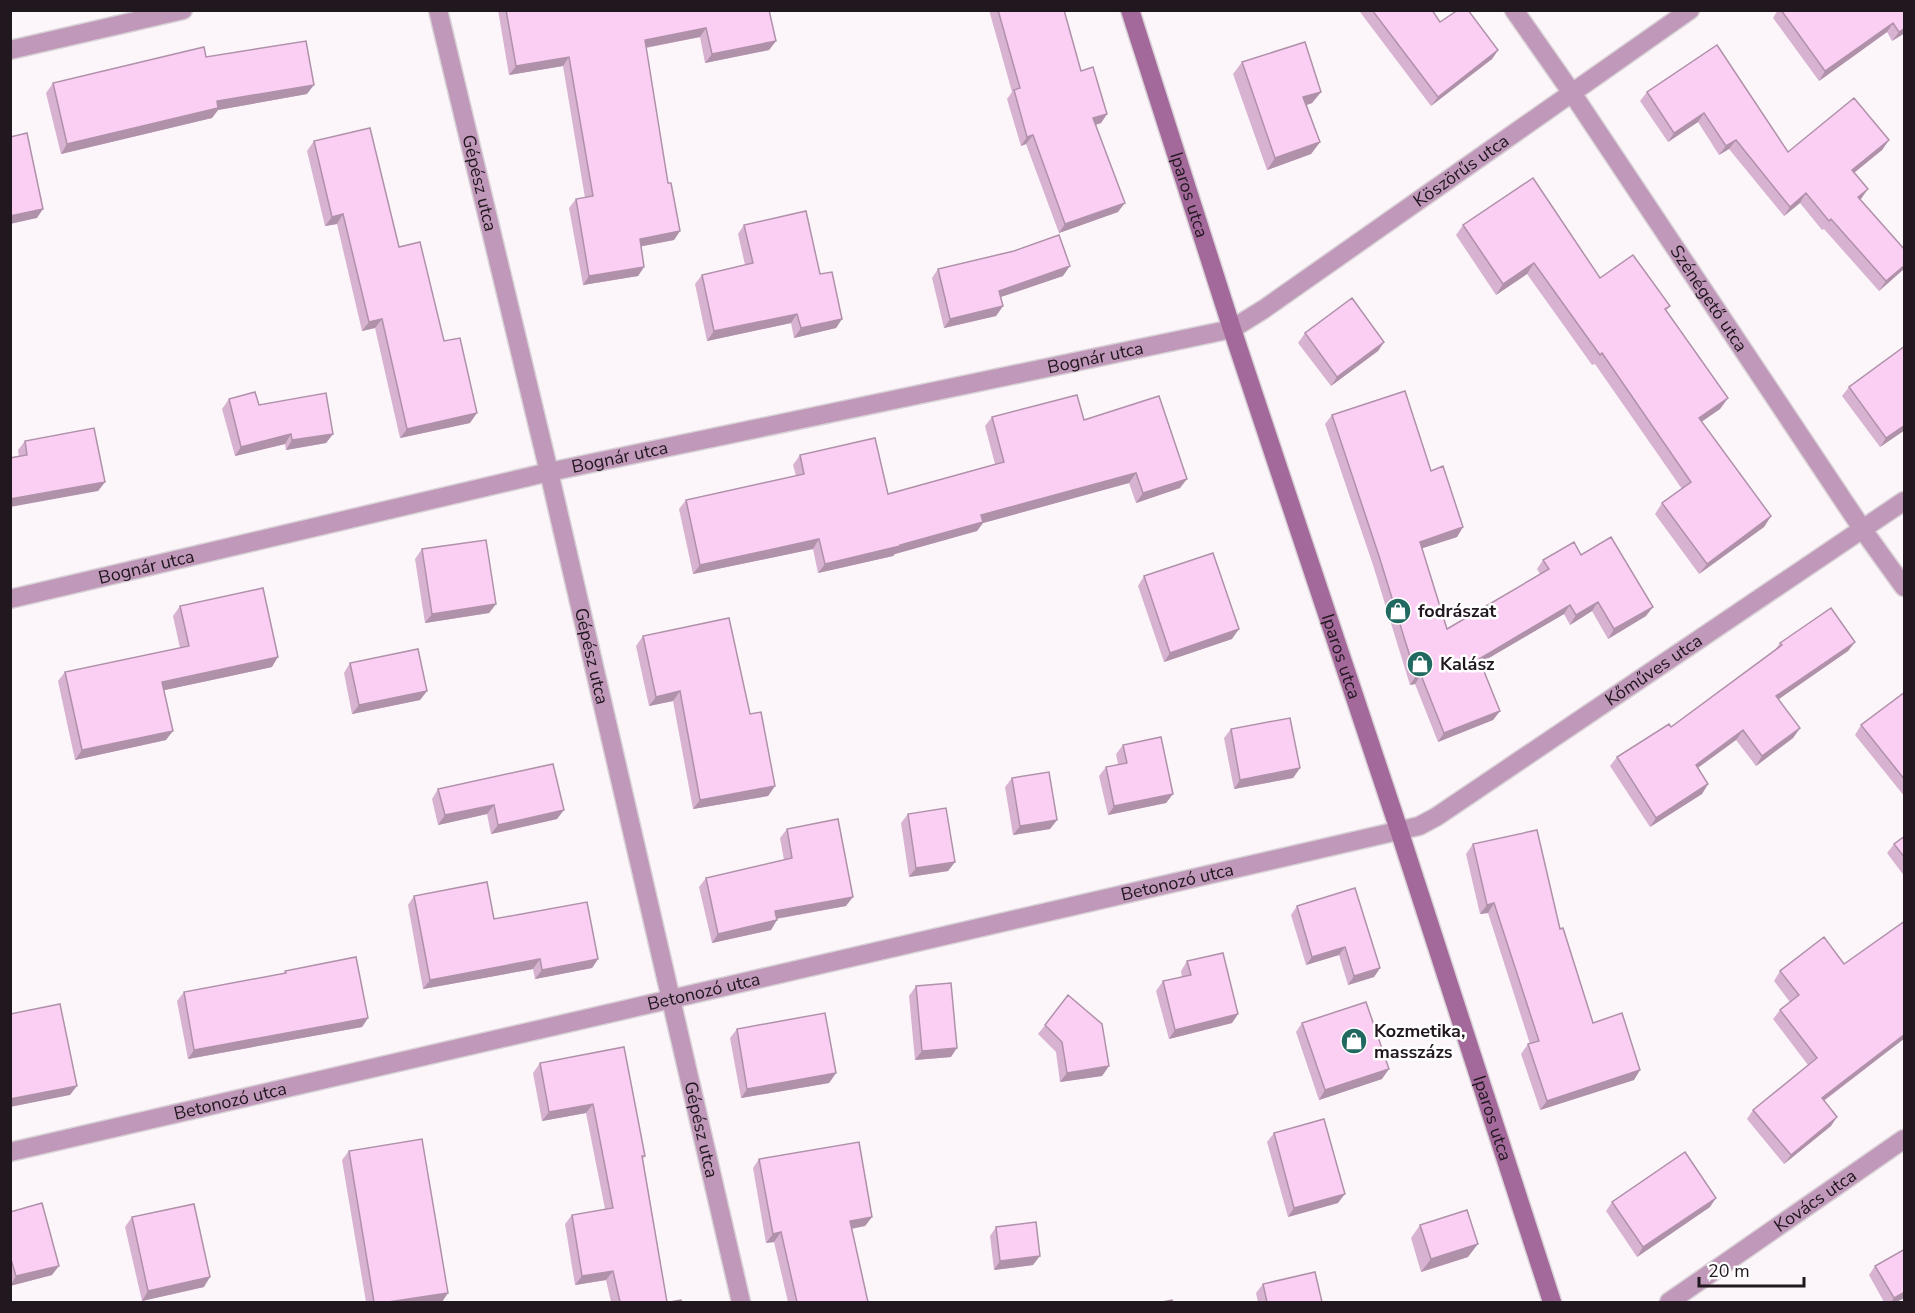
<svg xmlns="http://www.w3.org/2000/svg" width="1915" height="1313" font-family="'Nunito Sans',sans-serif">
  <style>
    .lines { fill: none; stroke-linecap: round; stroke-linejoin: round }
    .street-casing { stroke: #d9d2d7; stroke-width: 21 }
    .secondary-casing { stroke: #d9d2d7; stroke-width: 21 }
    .street { stroke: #c098b9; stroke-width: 18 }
    .secondary { stroke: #a3699a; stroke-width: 18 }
    .wall { fill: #d8b2d1 }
    .shaded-wall { fill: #b091aa }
    .building { fill: #fbcff3; stroke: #b091aa; stroke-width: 1.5 }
    .labels { text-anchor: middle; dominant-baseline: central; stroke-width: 5; stroke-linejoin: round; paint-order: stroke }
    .street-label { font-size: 18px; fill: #21171f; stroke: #fff }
    .poi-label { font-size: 18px; font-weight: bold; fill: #21171f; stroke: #fff; text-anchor: start }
  </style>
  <rect width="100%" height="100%" fill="#fcf6fa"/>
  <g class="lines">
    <defs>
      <g id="street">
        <path id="s1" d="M 438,10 L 549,472 L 741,1302"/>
        <path id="s2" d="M 1514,10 L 1572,93 L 1863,530 L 1904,587"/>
        <path d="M 10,50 L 183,10"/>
        <path id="s3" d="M 10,599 L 549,472 L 1232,329 L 1264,309 L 1690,10"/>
        <path id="s4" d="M 10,1152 L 1419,826 L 1436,817 L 1904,501"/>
        <path id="s5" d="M 1669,1302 L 1904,1139"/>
      </g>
      <g id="secondary">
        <path id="s6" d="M 1130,10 L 1232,329 L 1399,830 L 1552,1302"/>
      </g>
    </defs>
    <use href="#street" class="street-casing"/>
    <use href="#secondary" class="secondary-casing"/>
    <use href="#street" class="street"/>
    <use href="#secondary" class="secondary"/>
  </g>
  <path class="wall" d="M 498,10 L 769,10 L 776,41 L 769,50 L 705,63 L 700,37 L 646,48 L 668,183 L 680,231 L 674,240 L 641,246 L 644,267 L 638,276 L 583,285 L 569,208 L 576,199 L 585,198 L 563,66 L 509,75 Z
    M 989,10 L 1064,10 L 1081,71 L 1107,114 L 1101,123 L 1096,125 L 1118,212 L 1059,233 L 1026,144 L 1021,146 L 1007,99 L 1012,92 Z
    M 1361,10 L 1432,10 L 1440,22 L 1498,50 L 1492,59 L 1431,106 L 1360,12 Z
    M 1778,10 L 1905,10 L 1905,33 L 1892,41 L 1887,32 L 1819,81 L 1773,18 Z
    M 1717,45 L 1788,152 L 1889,140 L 1882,150 L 1854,173 L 1861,199 L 1860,200 L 1905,268 L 1879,291 L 1824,229 L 1822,230 L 1800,203 L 1784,216 L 1729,149 L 1719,155 L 1698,122 L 1668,142 L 1640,101 L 1647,92 Z
    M 206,57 L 307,94 L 218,110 L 212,118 L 61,154 L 46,93 L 53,83 Z
    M 1242,62 L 1321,92 L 1312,103 L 1307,105 L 1320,142 L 1311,154 L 1267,170 L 1233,74 Z
    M 314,141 L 399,247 L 444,341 L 470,423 L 400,438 L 375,328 L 362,331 L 337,224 L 325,226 L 307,151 Z
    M 744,225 L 820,274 L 842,319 L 836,328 L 794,338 L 791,323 L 707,341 L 695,284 L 702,275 L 745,265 L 738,234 Z
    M 1463,225 L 1670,306 L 1666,311 L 1728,398 L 1720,409 L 1701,422 L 1771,516 L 1764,527 L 1699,574 L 1655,514 L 1662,503 L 1682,489 L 1595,364 L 1592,365 L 1527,274 L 1496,295 L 1456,235 Z
    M 938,269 L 1063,276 L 1000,297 L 1003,306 L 996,316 L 944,328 L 932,278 Z
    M 1305,333 L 1384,342 L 1378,351 L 1331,386 L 1298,343 Z
    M 1905,346 L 1905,430 L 1880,447 L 1842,396 L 1849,387 Z
    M 229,399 L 259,405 L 333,434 L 326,443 L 286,450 L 285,444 L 235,456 L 222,409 Z
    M 1332,415 L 1431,471 L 1463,527 L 1457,537 L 1422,548 L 1447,629 L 1540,574 L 1537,569 L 1543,560 L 1581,555 L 1646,616 L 1608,639 L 1592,611 L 1570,625 L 1564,614 L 1480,663 L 1500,711 L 1493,720 L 1438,742 L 1415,684 L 1410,685 L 1373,565 L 1325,424 Z
    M 992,417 L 1084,420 L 1180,488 L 1136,503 L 1129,483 L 983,523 L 977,531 L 895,554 L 893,556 L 818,573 L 813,549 L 693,574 L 679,509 L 686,500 L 796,476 L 793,465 L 800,455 L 888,494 L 995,464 L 985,426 Z
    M 25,441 L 105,482 L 98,491 L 19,457 L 18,450 Z
    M 422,549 L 496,604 L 489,613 L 425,623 L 415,559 Z
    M 1144,576 L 1232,639 L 1164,662 L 1138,586 Z
    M 180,606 L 272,667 L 164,690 L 166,740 L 75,760 L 58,681 L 65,672 L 180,648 L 173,616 Z
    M 643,636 L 750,714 L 775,786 L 768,796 L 693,809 L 673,701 L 649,706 L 636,646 Z
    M 1855,642 L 1848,651 L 1778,699 L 1800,728 L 1793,738 L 1756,766 L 1736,740 L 1698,768 L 1708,784 L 1702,794 L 1650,827 L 1610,766 L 1617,757 L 1671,727 L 1775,650 L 1780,643 Z
    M 350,663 L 427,691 L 420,700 L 352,714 L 344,673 Z
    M 1905,692 L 1905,797 L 1855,735 L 1861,725 Z
    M 1231,729 L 1300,768 L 1293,778 L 1234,789 L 1224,738 Z
    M 1123,745 L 1173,794 L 1166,803 L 1108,815 L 1099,776 L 1106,767 L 1118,764 L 1116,754 Z
    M 1012,778 L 1057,820 L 1050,829 L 1013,835 L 1005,787 Z
    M 438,789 L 557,819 L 491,834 L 487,814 L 438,825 L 432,799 Z
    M 908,814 L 955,862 L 948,871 L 909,877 L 901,823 Z
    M 787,829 L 846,906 L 777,919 L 771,930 L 712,943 L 699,887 L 706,878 L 784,860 L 780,838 Z
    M 1905,836 L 1905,877 L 1887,853 L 1894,844 Z
    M 1473,844 L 1560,929 L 1593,1023 L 1640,1070 L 1634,1080 L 1540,1110 L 1521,1054 L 1528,1044 L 1530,1044 L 1488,913 L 1480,914 L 1466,854 Z
    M 414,896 L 598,959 L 592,968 L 535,979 L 533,969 L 423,989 L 408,905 Z
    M 1297,906 L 1380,968 L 1374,977 L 1348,985 L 1339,955 L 1306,965 L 1291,915 Z
    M 1187,961 L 1238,1014 L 1232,1023 L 1169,1039 L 1156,991 L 1163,981 L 1182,977 L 1181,971 Z
    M 1844,964 L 1905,1038 L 1824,1101 L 1831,1126 L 1784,1164 L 1747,1119 L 1753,1110 L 1808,1065 L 1773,1019 L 1780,1010 L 1790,1002 L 1774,981 L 1780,971 Z
    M 285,971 L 368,1018 L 362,1027 L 188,1059 L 177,1001 L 184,992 L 284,974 Z
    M 916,986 L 951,1057 L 915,1060 L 909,996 Z
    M 1302,1023 L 1382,1079 L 1319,1100 L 1296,1032 Z
    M 1045,1025 L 1109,1066 L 1102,1076 L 1060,1082 L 1056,1052 L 1038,1034 Z
    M 737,1029 L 836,1073 L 829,1083 L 741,1098 L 730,1038 Z
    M 624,1047 L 645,1156 L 643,1159 L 667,1302 L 611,1302 L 606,1280 L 575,1285 L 565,1224 L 572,1215 L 605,1209 L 586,1113 L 542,1121 L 533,1073 L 540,1063 Z
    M 1274,1133 L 1338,1203 L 1288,1217 L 1267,1142 Z
    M 349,1151 L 442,1302 L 366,1302 L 342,1160 Z
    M 759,1159 L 872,1217 L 865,1226 L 852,1229 L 868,1302 L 788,1302 L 774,1242 L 766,1243 L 753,1168 Z
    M 1612,1202 L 1710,1207 L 1637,1257 L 1606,1211 Z
    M 10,1212 L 52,1275 L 10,1286 Z
    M 132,1217 L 204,1287 L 142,1301 L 125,1227 Z
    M 1420,1225 L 1468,1257 L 1421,1272 L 1411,1238 Z
    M 996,1227 L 1033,1265 L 994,1270 L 990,1236 Z
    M 1875,1266 L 1896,1302 L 1884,1302 L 1869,1275 Z
    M 1263,1284 L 1322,1302 L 1258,1302 L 1256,1293 Z"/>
  <path class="shaded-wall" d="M 1893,23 L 1887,32 L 1819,81 L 1825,71 Z
    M 706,28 L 700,37 L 638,49 L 645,40 Z
    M 1905,28 L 1905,33 L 1892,41 L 1899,32 Z
    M 776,41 L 769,50 L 705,63 L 712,54 Z
    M 1498,50 L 1492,59 L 1431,106 L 1438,97 Z
    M 569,57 L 563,66 L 509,75 L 516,66 Z
    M 314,85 L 307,94 L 218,110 L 212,118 L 61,154 L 67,144 L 217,101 Z
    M 1321,92 L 1312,103 L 1295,109 L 1303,97 Z
    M 1704,113 L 1698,122 L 1668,142 L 1674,133 Z
    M 1107,114 L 1101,123 L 1087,127 L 1093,118 Z
    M 1033,135 L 1026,144 L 1021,146 L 1027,137 Z
    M 1736,140 L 1729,149 L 1719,155 L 1726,146 Z
    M 1889,140 L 1882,150 L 1845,180 L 1852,170 Z
    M 1320,142 L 1311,154 L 1267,170 L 1275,158 Z
    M 1868,189 L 1861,199 L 1851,207 L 1858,197 Z
    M 1806,193 L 1800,203 L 1784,216 L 1790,207 Z
    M 1125,203 L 1118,212 L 1059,233 L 1065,224 Z
    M 43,209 L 37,218 L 10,224 L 10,216 Z
    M 343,214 L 337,224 L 325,226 L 332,217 Z
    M 680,231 L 674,240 L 633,248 L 640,239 Z
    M 1534,263 L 1527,274 L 1496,295 L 1503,284 Z
    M 1905,265 L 1905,268 L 1879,291 L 1886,281 Z
    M 1070,266 L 1063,276 L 992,300 L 999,291 Z
    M 644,267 L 638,276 L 583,285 L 589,276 Z
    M 1003,306 L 996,316 L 944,328 L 950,319 Z
    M 797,314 L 791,323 L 707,341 L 714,331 Z
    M 382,319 L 375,328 L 362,331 L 369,322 Z
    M 842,319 L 836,328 L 794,338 L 801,328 Z
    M 1384,342 L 1378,351 L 1331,386 L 1337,377 Z
    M 1728,398 L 1720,409 L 1691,429 L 1699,418 Z
    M 477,413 L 470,423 L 400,438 L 407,429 Z
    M 1905,425 L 1905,430 L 1880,447 L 1886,438 Z
    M 291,434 L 285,444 L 235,456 L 241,447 Z
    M 333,434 L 326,443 L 286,450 L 292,440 Z
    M 1136,473 L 1129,483 L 983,523 L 977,531 L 895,554 L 893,556 L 818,573 L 825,564 L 900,545 L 981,515 Z
    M 1187,479 L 1180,488 L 1136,503 L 1143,493 Z
    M 105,482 L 98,491 L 10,507 L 10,499 Z
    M 1771,516 L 1764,527 L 1699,574 L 1707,564 Z
    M 1463,527 L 1457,537 L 1414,551 L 1420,542 Z
    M 819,539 L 813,549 L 693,574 L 700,565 Z
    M 1598,602 L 1592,611 L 1570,625 L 1576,615 Z
    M 496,604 L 489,613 L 425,623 L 432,614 Z
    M 1570,605 L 1564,614 L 1472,668 L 1479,659 Z
    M 1653,607 L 1646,616 L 1608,639 L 1614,629 Z
    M 1239,629 L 1232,639 L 1164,662 L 1170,653 Z
    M 1855,642 L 1848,651 L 1769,706 L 1776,696 Z
    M 278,657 L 272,667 L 156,692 L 162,682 Z
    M 1421,675 L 1415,684 L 1410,685 L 1416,676 Z
    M 427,691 L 420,700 L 352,714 L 359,705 Z
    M 680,691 L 673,701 L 649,706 L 656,697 Z
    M 1500,711 L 1493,720 L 1438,742 L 1444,733 Z
    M 1800,728 L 1793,738 L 1756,766 L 1762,756 Z
    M 1743,730 L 1736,740 L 1689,774 L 1696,765 Z
    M 173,731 L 166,740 L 75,760 L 82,750 Z
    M 1300,768 L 1293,778 L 1234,789 L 1240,780 Z
    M 1708,784 L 1702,794 L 1650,827 L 1656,818 Z
    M 775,786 L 768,796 L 693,809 L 700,800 Z
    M 1173,794 L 1166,803 L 1108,815 L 1114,806 Z
    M 494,805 L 487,814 L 438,825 L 445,815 Z
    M 564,810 L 557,819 L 491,834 L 498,825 Z
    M 1057,820 L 1050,829 L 1013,835 L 1020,826 Z
    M 955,862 L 948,871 L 909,877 L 916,868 Z
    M 853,897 L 846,906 L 768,920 L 775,911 Z
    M 1494,903 L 1488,913 L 1480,914 L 1487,905 Z
    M 777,920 L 771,930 L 712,943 L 718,934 Z
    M 1345,947 L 1339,955 L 1306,965 L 1312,957 Z
    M 540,959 L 533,969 L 423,989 L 430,980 Z
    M 598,959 L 592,968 L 535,979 L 542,970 Z
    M 1380,968 L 1374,977 L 1348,985 L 1354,976 Z
    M 1238,1014 L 1232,1023 L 1169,1039 L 1175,1030 Z
    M 368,1018 L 362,1027 L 188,1059 L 194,1050 Z
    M 1905,1034 L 1905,1038 L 1815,1107 L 1822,1098 Z
    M 957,1048 L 951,1057 L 915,1060 L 922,1051 Z
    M 1109,1066 L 1102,1076 L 1060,1082 L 1067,1073 Z
    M 1389,1069 L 1382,1079 L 1319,1100 L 1325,1090 Z
    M 1640,1070 L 1634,1080 L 1540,1110 L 1547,1101 Z
    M 836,1073 L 829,1083 L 741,1098 L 747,1089 Z
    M 77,1086 L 70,1095 L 10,1107 L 10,1099 Z
    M 593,1104 L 586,1113 L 542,1121 L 549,1112 Z
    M 1837,1117 L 1831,1126 L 1784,1164 L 1791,1155 Z
    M 1345,1194 L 1338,1203 L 1288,1217 L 1294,1208 Z
    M 1716,1198 L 1710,1207 L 1637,1257 L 1643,1247 Z
    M 872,1217 L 865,1226 L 843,1230 L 850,1221 Z
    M 781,1232 L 774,1242 L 766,1243 L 773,1234 Z
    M 1478,1244 L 1468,1257 L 1421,1272 L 1431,1259 Z
    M 1040,1256 L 1033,1265 L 994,1270 L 1000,1261 Z
    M 59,1266 L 52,1275 L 10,1286 L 16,1276 Z
    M 613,1271 L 606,1280 L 575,1285 L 582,1276 Z
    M 210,1277 L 204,1287 L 142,1301 L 148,1291 Z
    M 1905,1292 L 1905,1298 L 1896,1302 L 1891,1302 L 1894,1298 Z
    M 448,1293 L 442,1302 L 388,1302 Z"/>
  <path class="building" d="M 506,10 L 769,10 L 776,41 L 712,54 L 706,28 L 645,40 L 668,183 L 671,183 L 680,231 L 640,239 L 644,267 L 589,276 L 576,199 L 593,196 L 569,57 L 516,66 Z
    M 998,10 L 1064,10 L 1081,71 L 1093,67 L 1107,114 L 1093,118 L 1125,203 L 1065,224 L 1033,135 L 1027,137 L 1014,90 L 1020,88 Z
    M 1372,10 L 1432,10 L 1440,22 L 1458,10 L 1468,10 L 1498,50 L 1438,97 Z
    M 1781,10 L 1905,10 L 1905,28 L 1899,32 L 1893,23 L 1825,71 Z
    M 306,41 L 314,85 L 217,101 L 218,108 L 67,144 L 53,83 L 204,47 L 206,57 Z
    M 1305,42 L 1321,92 L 1303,97 L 1320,142 L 1275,158 L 1242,62 Z
    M 1717,45 L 1788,152 L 1854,98 L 1889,140 L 1852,170 L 1868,189 L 1858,197 L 1905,250 L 1905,265 L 1886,281 L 1831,219 L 1829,221 L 1806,193 L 1790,207 L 1736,140 L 1726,146 L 1704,113 L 1674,133 L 1647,92 Z
    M 370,128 L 399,247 L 420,242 L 444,341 L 460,338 L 477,413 L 407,429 L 382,319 L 369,322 L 343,214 L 332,217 L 314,141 Z
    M 27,133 L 43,209 L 10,216 L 10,137 Z
    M 1533,178 L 1600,278 L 1633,255 L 1670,306 L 1665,309 L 1728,398 L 1699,418 L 1771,516 L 1707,564 L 1662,503 L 1691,482 L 1602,353 L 1600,355 L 1534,263 L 1503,284 L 1463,225 Z
    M 806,211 L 820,274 L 832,272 L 842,319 L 801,328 L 797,314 L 714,331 L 702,275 L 753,263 L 744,225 Z
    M 1059,235 L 1070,266 L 999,291 L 1003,306 L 950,319 L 938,269 L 1014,251 Z
    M 1352,298 L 1384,342 L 1337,377 L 1305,333 Z
    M 1905,346 L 1905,425 L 1886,438 L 1849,387 Z
    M 1405,391 L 1431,471 L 1443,466 L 1463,527 L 1420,542 L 1447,629 L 1549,569 L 1543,560 L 1574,542 L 1581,555 L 1611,537 L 1653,607 L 1614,629 L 1598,602 L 1576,615 L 1570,605 L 1479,659 L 1500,711 L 1444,733 L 1421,675 L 1416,676 L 1379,556 L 1332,415 Z
    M 255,392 L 259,405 L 326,393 L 333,434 L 292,440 L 291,434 L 241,447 L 229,399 Z
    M 1077,395 L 1084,420 L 1159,396 L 1187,479 L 1143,493 L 1136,473 L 981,515 L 983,522 L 900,545 L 900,546 L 825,564 L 819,539 L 700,565 L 686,500 L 804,474 L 800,455 L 875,438 L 888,494 L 1004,462 L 992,417 Z
    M 94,428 L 105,482 L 10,499 L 10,458 L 27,455 L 25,441 Z
    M 486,540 L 496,604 L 432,614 L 422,549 Z
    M 1213,553 L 1239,629 L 1170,653 L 1144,576 Z
    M 263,588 L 278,657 L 162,682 L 173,731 L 82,750 L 65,672 L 189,646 L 180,606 Z
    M 1831,608 L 1855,642 L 1776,696 L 1800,728 L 1762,756 L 1743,730 L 1696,765 L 1708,784 L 1656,818 L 1617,757 L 1669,724 L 1671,727 L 1782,645 L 1780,643 Z
    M 729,618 L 750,714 L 761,712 L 775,786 L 700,800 L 680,691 L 656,697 L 643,636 Z
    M 418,649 L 427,691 L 359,705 L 350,663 Z
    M 1905,692 L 1905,780 L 1861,725 Z
    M 1290,718 L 1300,768 L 1240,780 L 1231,729 Z
    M 1161,737 L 1173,794 L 1114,806 L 1106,767 L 1127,763 L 1123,745 Z
    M 553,764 L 564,810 L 498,825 L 494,805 L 445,815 L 438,789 Z
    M 1049,772 L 1057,820 L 1020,826 L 1012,778 Z
    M 946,808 L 955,862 L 916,868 L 908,814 Z
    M 838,819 L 853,897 L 775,911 L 777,920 L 718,934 L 706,878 L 792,858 L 787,829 Z
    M 1537,830 L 1560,929 L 1563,928 L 1593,1023 L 1622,1013 L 1640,1070 L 1547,1101 L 1528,1044 L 1539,1041 L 1494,903 L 1487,905 L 1473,844 Z
    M 1905,836 L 1905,858 L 1894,844 Z
    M 487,882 L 494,919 L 587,902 L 598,959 L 542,970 L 540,959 L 430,980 L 414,896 Z
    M 1355,888 L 1380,968 L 1354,976 L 1345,947 L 1312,957 L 1297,906 Z
    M 1905,921 L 1905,1034 L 1822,1098 L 1837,1117 L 1791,1155 L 1753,1110 L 1817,1058 L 1780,1010 L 1799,995 L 1780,971 L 1824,937 L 1844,964 Z
    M 1223,953 L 1238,1014 L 1175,1030 L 1163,981 L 1191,975 L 1187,961 Z
    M 356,957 L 368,1018 L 194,1050 L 184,992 L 286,973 L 285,971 Z
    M 951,983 L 957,1048 L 922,1051 L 916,986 Z
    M 1068,995 L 1102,1024 L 1109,1066 L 1067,1073 L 1062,1042 L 1045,1025 Z
    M 1366,1002 L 1389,1069 L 1325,1090 L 1302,1023 Z
    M 60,1004 L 77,1086 L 10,1099 L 10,1014 Z
    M 825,1013 L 836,1073 L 747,1089 L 737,1029 Z
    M 624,1047 L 645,1156 L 642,1156 L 667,1302 L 620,1302 L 613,1271 L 582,1276 L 572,1215 L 613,1208 L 593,1104 L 549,1112 L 540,1063 Z
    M 1324,1119 L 1345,1194 L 1294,1208 L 1274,1133 Z
    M 422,1139 L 448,1293 L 388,1302 L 374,1302 L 349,1151 Z
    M 859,1142 L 872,1217 L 850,1221 L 868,1302 L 797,1302 L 781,1232 L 773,1234 L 759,1159 Z
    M 1685,1152 L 1716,1198 L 1643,1247 L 1612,1202 Z
    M 42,1203 L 59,1266 L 16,1276 L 10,1256 L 10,1212 Z
    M 194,1204 L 210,1277 L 148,1291 L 132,1217 Z
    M 1467,1210 L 1478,1244 L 1431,1259 L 1420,1225 Z
    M 1036,1222 L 1040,1256 L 1000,1261 L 996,1227 Z
    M 1905,1249 L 1905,1292 L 1894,1298 L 1875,1266 Z
    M 1315,1272 L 1322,1302 L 1267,1302 L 1263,1284 Z
    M 681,1300 L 682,1302 L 670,1302 Z
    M 1172,1300 L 1173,1302 L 1162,1302 Z"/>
  <defs>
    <symbol id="shop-disc" viewBox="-11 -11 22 22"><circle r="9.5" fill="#216960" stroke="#fff"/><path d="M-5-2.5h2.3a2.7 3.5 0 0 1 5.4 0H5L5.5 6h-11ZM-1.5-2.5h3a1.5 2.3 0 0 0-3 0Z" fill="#fff"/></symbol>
  </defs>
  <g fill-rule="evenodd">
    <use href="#shop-disc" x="1383" y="596" width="30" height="30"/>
    <use href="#shop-disc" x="1405" y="649" width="30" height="30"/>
    <use href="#shop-disc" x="1339" y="1026" width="30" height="30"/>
  </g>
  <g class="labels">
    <g class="street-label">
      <text stroke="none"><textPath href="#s3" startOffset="1530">Köszörűs utca</textPath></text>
      <text stroke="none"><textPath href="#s1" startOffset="178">Gépész utca</textPath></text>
      <text stroke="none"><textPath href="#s6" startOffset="194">Iparos utca</textPath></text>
      <text stroke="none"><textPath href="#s2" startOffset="348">Szénégető utca</textPath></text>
      <text stroke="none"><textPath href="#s3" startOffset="1112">Bognár utca</textPath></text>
      <text stroke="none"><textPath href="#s3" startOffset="626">Bognár utca</textPath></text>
      <text stroke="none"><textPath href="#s3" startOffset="140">Bognár utca</textPath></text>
      <text stroke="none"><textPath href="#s1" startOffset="664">Gépész utca</textPath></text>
      <text stroke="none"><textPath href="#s6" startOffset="680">Iparos utca</textPath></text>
      <text stroke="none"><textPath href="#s4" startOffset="1728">Kőműves utca</textPath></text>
      <text stroke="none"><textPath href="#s4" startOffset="1198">Betonozó utca</textPath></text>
      <text stroke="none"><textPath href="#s4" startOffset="712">Betonozó utca</textPath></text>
      <text stroke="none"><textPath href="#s4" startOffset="226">Betonozó utca</textPath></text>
      <text stroke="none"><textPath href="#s6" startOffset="1166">Iparos utca</textPath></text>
      <text stroke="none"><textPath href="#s1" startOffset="1150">Gépész utca</textPath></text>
      <text stroke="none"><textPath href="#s5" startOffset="178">Kovács utca</textPath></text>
    </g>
    <g class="poi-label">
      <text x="1418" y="611">fodrászat</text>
      <text x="1440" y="664">Kalász</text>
      <text x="1374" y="1031">Kozmetika,<tspan x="1374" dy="21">masszázs</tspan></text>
    </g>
  </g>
  <rect width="1915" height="1313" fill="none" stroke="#21171f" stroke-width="24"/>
  <path d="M1699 1277v9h105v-9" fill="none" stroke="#21171f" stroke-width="3"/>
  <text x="1708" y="1277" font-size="18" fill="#21171f" stroke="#ffffff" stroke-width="4.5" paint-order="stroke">20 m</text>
</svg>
